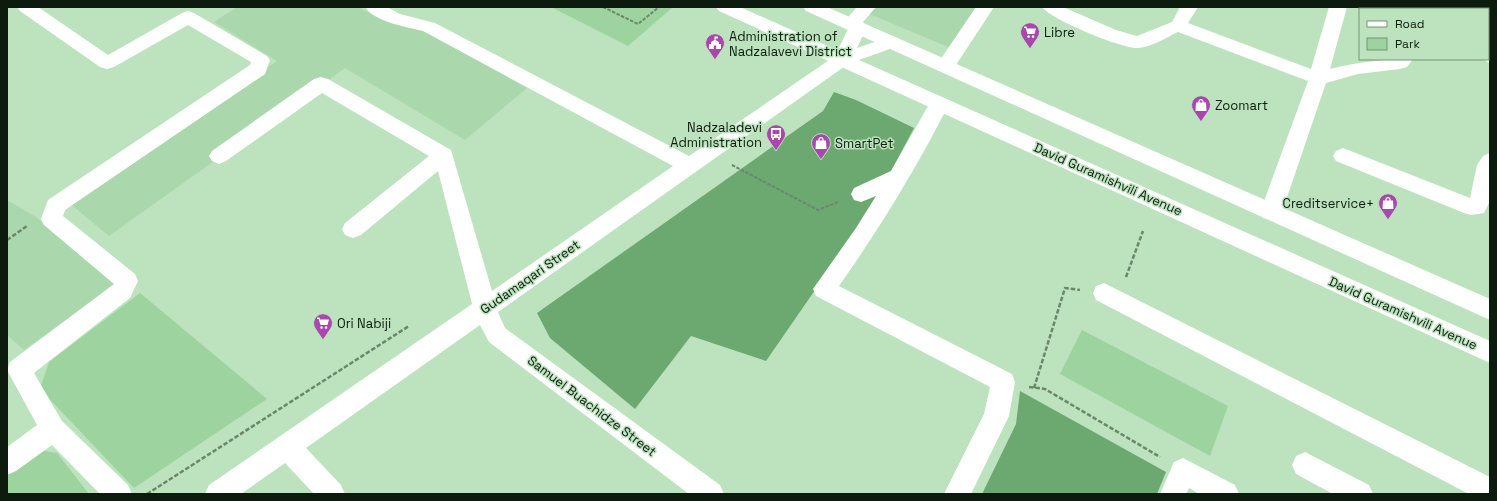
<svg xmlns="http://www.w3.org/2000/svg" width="1497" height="501" font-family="'Space Grotesk',sans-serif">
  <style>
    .built { fill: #abd7ad }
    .green { fill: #9dd39f }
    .forest { fill: #6ca970 }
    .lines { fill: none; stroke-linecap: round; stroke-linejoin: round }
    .path-far1 { stroke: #6b866c; stroke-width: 2; stroke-dasharray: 3.5 1.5; stroke-linecap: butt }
    .path { stroke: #6b866c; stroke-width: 2.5; stroke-dasharray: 4.5 2; stroke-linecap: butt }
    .minor { fill: #fff; fill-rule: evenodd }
    .major { fill: #fff; fill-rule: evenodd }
    .labels { text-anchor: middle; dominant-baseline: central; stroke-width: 3; stroke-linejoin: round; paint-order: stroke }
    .poi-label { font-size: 13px; fill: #0d1b0e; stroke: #bce3bd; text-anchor: start }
    .street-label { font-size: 13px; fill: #0d1b0e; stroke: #bce3bd }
  </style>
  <rect width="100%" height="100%" fill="#bce3bd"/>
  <path class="built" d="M 237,7 L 358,7 L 377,17 L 423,30 L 527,88 L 465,140 L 345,68 L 109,236 L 68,202 L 277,61 L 214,22 Z
    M 853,7 L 992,7 L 960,52 Z
    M 7,200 L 36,217 L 115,285 L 24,350 L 7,335 Z"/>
  <path class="green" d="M 551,7 L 673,7 L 628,46 Z
    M 140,293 L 267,399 L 134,488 L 40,389 L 49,362 Z
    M 1082,330 L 1228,406 L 1210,456 L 1060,374 Z
    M 38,450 L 57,453 L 89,494 L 7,494 L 7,472 Z"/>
  <path class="forest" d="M 834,92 L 856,100 L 914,128 L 871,209 L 766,361 L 691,336 L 635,409 L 550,338 L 537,313 L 823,111 Z
    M 1020,391 L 1166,472 L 1157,494 L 982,494 L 1016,424 Z"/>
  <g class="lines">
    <path class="path-far1" d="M 603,7 L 638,24 L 659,7
      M 732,165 L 818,210 L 838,202"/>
    <path class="path" d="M 7,240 L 27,226
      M 1126,277 L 1143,231
      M 1029,387 L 1045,389 L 1160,457
      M 1034,388 L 1065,288 L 1080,290
      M 147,494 L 409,326"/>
    <path class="minor" d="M 17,7 L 38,7 L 108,55 L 182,13 L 188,11 L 194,13 L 267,56 L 270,60 L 265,74 L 65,210 L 63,216 L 135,274 L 138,281 L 130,298 L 34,373 L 62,421 L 128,485 L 132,494 L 100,494 L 52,445 L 16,471 L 7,475 L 7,447 L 37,425 L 7,370 L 10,362 L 114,284 L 44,225 L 41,219 L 48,200 L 250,65 L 251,62 L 188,25 L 114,67 L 107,69 L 100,67 L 20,11 Z
      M 365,7 L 387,7 L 400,14 L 435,23 L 689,156 L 835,56 L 848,29 L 845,28 L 842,24 L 857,7 L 876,7 L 863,22 L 867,27 L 857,48 L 892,36 L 898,38 L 901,42 L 898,46 L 848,64 L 498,312 L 505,328 L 720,485 L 724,494 L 689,494 L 489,342 L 480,325 L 306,448 L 341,485 L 345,494 L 314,494 L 285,463 L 241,494 L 205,494 L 209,485 L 472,304 L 438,171 L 361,235 L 353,238 L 345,235 L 342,229 L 345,223 L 429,156 L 322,93 L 226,161 L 219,164 L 212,161 L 209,156 L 212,151 L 314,79 L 321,77 L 328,79 L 451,150 L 492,291 L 673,166 L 423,31 C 407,27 375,22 365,7 Z
      M 976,7 L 994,7 L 952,71 L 945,72 L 938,71 L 936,66 Z
      M 1042,7 L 1063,7 L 1116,30 L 1137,36 L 1172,22 L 1180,7 L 1198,7 L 1188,23 L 1311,69 L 1329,7 L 1347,7 L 1330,69 C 1358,62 1384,59 1413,59 L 1407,67 L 1400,69 L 1358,74 L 1326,83 L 1282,212 L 1279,218 L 1271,220 L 1263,218 L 1260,212 L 1308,81 L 1178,32 C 1165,38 1152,47 1138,48 C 1122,49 1050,19 1042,7 Z
      M 1488,50 L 1490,50 L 1490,63 L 1481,59 L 1488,59 Z
      M 939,97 L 946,99 L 949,104 C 917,167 880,228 839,286 L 1012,374 L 1015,382 L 1009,416 L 971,494 L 944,494 L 984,414 L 990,387 L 816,296 L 813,289 L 856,228 L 876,196 L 861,202 L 854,200 L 851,194 L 854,188 L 891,171 L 932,99 Z
      M 1343,148 L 1470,198 L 1477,165 L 1483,156 L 1490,153 L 1490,201 L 1484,213 L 1471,215 L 1464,213 L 1336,161 L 1333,156 L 1336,151 Z
      M 1104,283 L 1490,477 L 1490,494 L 1469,494 L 1096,300 L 1093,293 L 1096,286 Z
      M 1305,452 L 1369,485 L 1373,494 L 1333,494 L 1296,474 L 1292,465 L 1296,456 Z
      M 1183,458 L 1235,485 L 1239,494 L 1199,494 L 1189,488 L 1186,494 L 1160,494 L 1174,462 Z"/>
    <path class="major" d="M 716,7 L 740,7 L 1490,341 L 1490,363 L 719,11 Z
      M 803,7 L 827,7 L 1490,299 L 1490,320 L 806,11 Z"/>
  </g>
  <defs>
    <symbol id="supermarket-pin" viewBox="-11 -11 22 30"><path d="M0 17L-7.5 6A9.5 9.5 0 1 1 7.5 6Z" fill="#a947ae" stroke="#bce3bd"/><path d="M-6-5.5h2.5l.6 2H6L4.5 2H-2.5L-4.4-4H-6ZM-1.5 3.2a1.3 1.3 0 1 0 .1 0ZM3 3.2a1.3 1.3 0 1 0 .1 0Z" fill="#fff"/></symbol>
    <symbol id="civic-pin" viewBox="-11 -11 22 30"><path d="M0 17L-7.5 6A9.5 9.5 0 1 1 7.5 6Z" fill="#a947ae" stroke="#bce3bd"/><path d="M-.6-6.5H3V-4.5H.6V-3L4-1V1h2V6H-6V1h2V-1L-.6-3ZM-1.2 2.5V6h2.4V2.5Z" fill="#fff"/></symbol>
    <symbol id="shop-pin" viewBox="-11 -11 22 30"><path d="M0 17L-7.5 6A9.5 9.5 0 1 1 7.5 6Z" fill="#a947ae" stroke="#bce3bd"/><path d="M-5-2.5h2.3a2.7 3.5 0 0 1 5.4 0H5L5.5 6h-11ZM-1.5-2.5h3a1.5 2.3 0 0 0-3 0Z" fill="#fff"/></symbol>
    <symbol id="bus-pin" viewBox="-11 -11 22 30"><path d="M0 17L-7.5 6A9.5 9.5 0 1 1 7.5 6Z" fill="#a947ae" stroke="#bce3bd"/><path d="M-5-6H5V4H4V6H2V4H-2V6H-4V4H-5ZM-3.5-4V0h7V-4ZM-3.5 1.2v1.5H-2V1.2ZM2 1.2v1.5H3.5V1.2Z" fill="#fff"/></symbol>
  </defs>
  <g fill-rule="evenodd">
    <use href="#supermarket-pin" x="1019" y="21" width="22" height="30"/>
    <use href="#civic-pin" x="704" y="32" width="22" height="30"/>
    <use href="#shop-pin" x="1190" y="94" width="22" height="30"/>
    <use href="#bus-pin" x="765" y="123" width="22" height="30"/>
    <use href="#shop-pin" x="810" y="132" width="22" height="30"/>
    <use href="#shop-pin" x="1377" y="192" width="22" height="30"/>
    <use href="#supermarket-pin" x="312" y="312" width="22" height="30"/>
  </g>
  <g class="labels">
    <g class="poi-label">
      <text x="1044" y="32">Libre</text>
      <text x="729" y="36">Administration of<tspan x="729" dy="15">Nadzalavevi District</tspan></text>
      <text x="1215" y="105">Zoomart</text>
      <text x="762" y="127" text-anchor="end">Nadzaladevi<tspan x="762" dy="15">Administration</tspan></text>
      <text x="835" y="143">SmartPet</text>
      <text x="1374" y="203" text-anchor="end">Creditservice+</text>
      <text x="337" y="323">Ori Nabiji</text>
    </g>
    <g class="street-label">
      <text transform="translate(1108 179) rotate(24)">David Guramishvili Avenue</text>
      <text transform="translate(530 277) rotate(-35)">Gudamaqari Street</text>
      <text transform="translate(1403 313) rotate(24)">David Guramishvili Avenue</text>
      <text transform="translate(592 406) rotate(37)">Samuel Buachidze Street</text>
    </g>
  </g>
  <rect width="1497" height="501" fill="none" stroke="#0d1b0e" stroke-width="16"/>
  <rect x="1359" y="8" width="130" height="52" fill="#bce3bd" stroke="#769377"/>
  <rect x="1367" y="21" width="20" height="6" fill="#ffffff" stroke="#769377"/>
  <text x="1395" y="28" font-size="12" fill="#0d1b0e">Road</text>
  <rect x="1367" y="38" width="20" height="12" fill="#9dd39f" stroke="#769377"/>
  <text x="1395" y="48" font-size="12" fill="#0d1b0e">Park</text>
</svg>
